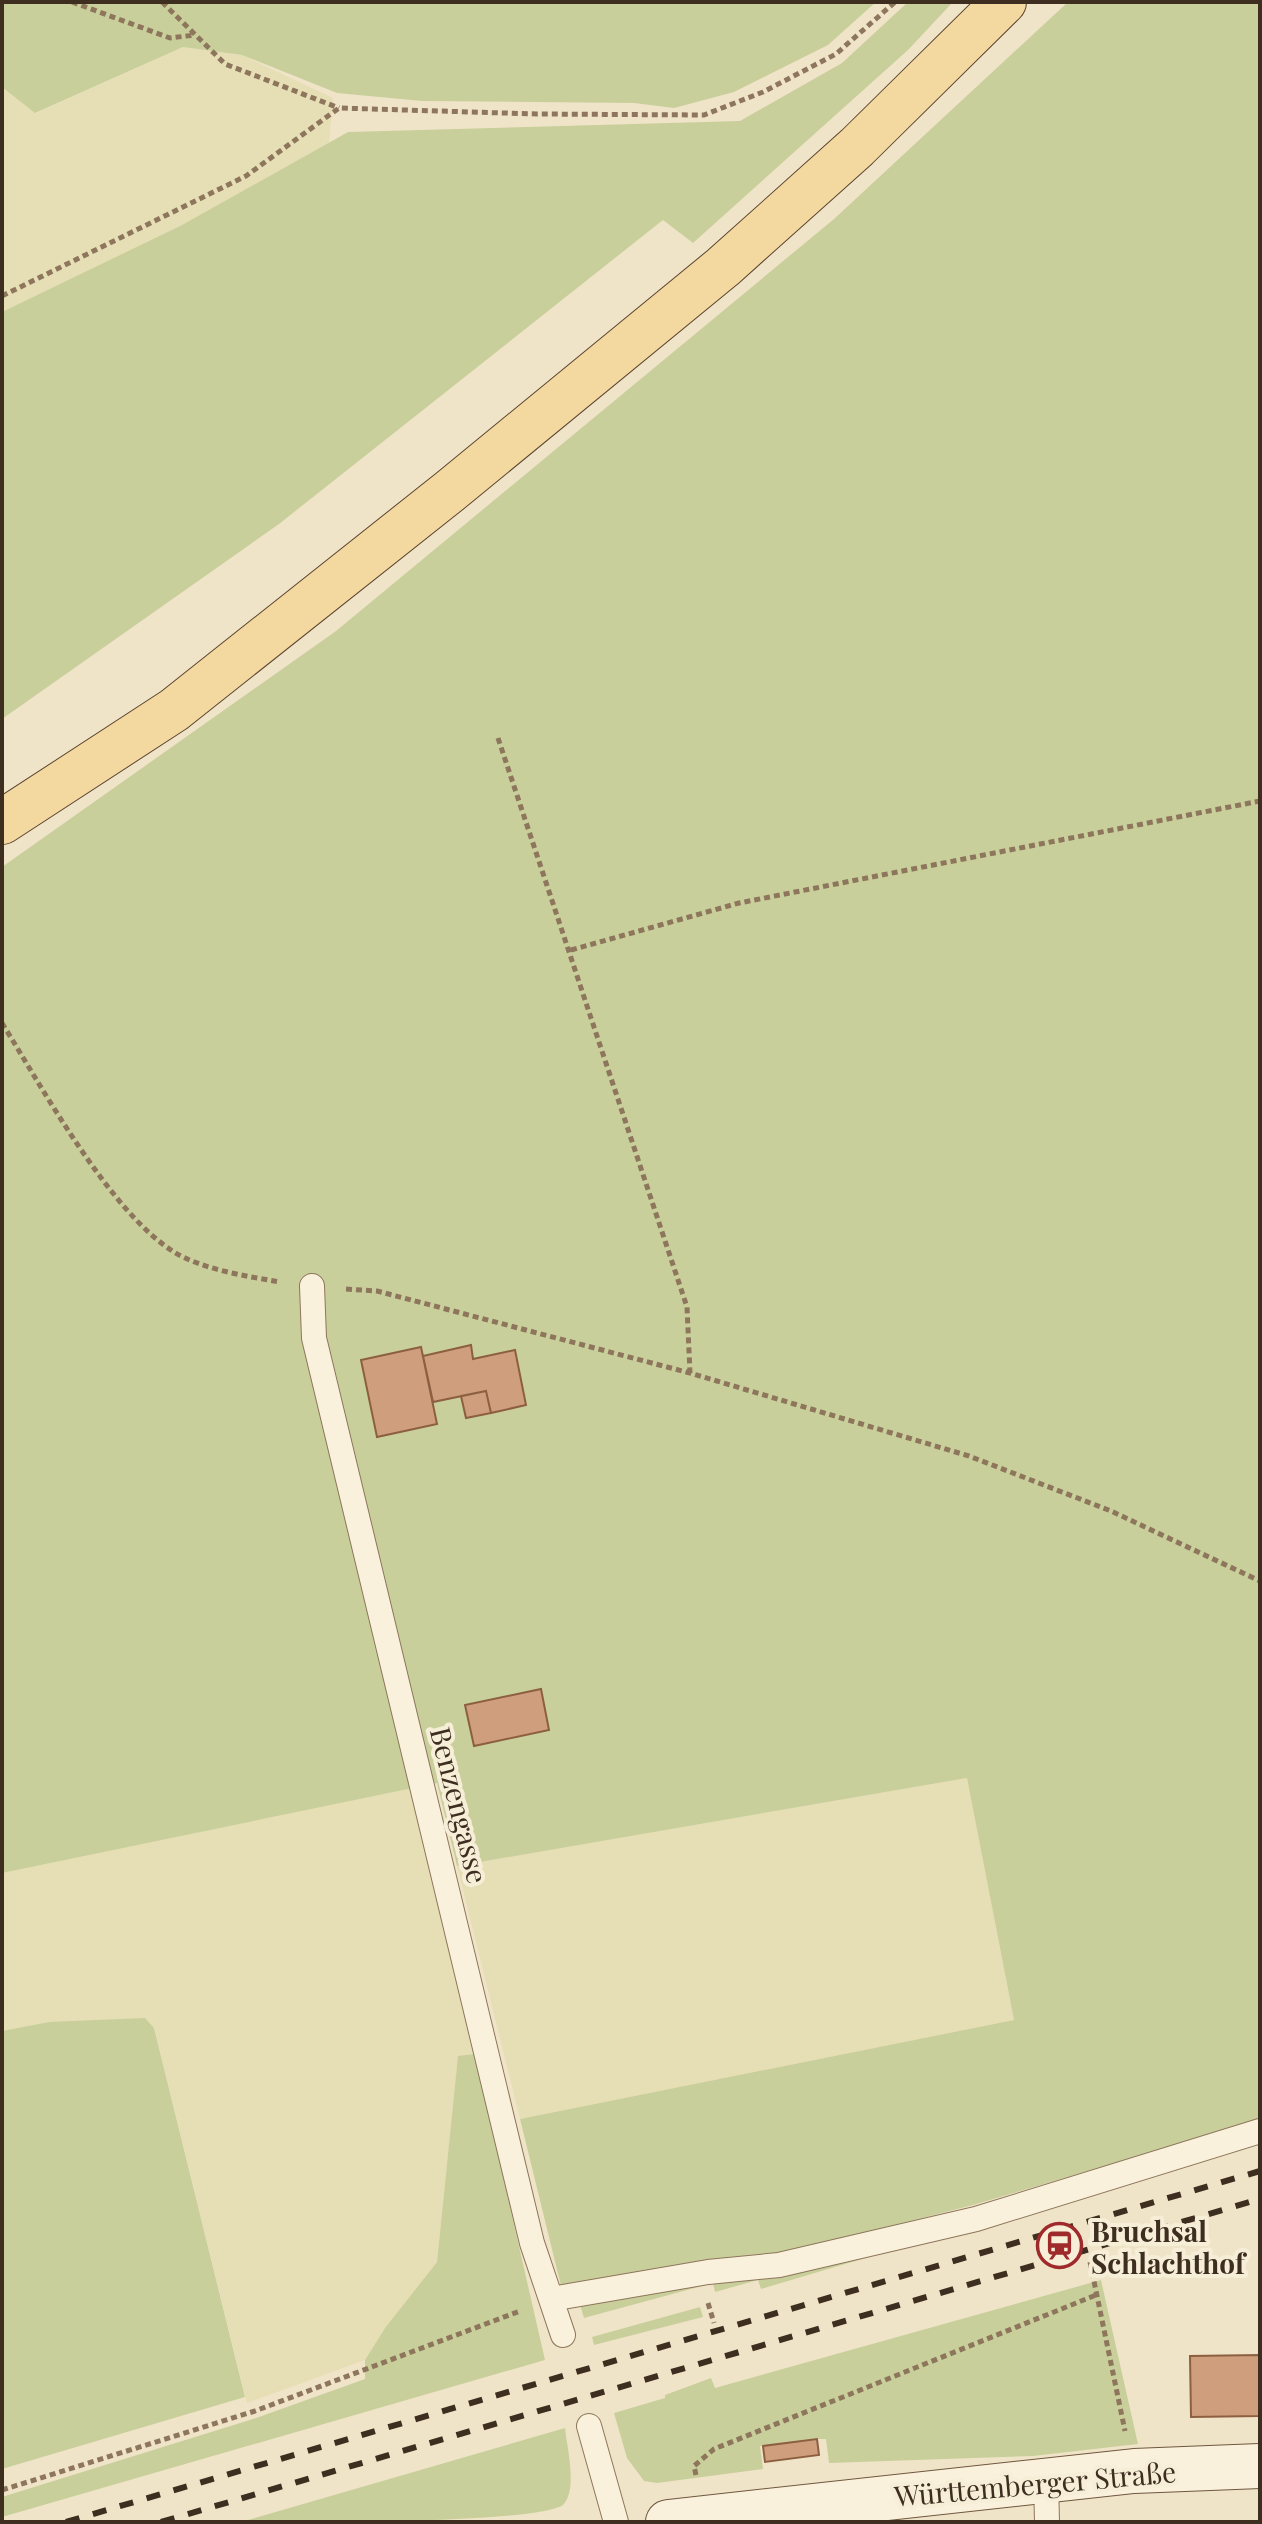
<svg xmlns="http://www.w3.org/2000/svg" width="1262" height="2524" font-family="'Playfair Display',serif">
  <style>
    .farmland { fill: #e6deb5 }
    .green { fill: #c9cf9b }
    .building { fill: #cf9f7d; stroke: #8d5f41; stroke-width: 2 }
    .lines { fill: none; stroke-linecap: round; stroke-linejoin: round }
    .service-casing { stroke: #8d765c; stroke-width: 26 }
    .secondary-casing { stroke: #6f573f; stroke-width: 46 }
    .primary-casing { stroke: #5b4430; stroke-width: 46 }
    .path { stroke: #8d765c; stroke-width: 5; stroke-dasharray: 6 4; stroke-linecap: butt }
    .service { stroke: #faf1dc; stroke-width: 24 }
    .secondary { stroke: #faf1dc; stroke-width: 44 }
    .primary { stroke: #f3d9a0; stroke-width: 44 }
    .rail { stroke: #3d2e20; stroke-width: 6; stroke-dasharray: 14 14; stroke-linecap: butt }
    .labels { text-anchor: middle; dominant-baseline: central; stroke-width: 8; stroke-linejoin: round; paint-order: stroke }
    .street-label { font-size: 28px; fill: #3d2e20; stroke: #f7eed8 }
    .poi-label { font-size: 28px; font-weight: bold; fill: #3d2e20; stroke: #f7eed8; text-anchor: start }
  </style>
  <rect width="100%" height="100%" fill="#f0e4c8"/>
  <path class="farmland" d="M 183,47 L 242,55 L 333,98 L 329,143 L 182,225 L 2,312 L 2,87 L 36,113 Z
    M 967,1778 L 1014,2020 L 520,2119 L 457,1866 Z
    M 415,1787 L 475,2054 L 458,2057 L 437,2262 L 385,2328 L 365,2360 L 247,2403 L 154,2027 L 49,2022 L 2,2031 L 2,1873 Z"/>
  <path class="green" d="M 2,2 L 876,2 L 828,45 L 734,92 L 674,108 L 634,103 L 422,101 L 337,93 L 242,55 L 183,47 L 35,113 L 2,87 Z
    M 908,2 L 953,2 L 908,50 L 693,243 L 663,220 L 279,524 L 2,719 L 2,312 L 182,225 L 348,132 L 740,121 L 842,63 Z
    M 1068,2 L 1260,2 L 1260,2120 L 973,2205 L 777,2255 L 562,2290 L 520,2119 L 1014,2020 L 967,1778 L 457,1866 L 437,1783 L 2,1873 L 2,867 L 336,631 L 834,219 Z
    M 145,2018 L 154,2028 L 245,2397 L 2,2469 L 2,2031 L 49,2022 Z
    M 475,2054 L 545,2360 L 2,2517 L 2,2497 L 253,2419 L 365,2379 L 365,2360 L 385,2328 L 437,2262 L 458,2056 Z
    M 872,2256 L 761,2289 L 758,2280 L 715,2292 L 713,2283 L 584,2318 L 580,2305 L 709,2281 L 781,2274 Z
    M 1101,2280 L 1138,2444 L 1033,2456 L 829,2463 L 826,2439 L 817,2439 L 760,2446 L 763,2469 L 657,2483 L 644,2481 L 627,2458 L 614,2413 L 665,2398 L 665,2395 L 711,2378 L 715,2388 Z
    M 700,2307 L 703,2317 L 594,2345 L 592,2337 Z
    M 565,2428 C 567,2448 578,2489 563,2505 C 535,2524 292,2522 241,2522 Z"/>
  <path class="building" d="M 471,1345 L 473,1359 L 515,1350 L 526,1405 L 491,1413 L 486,1391 L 433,1402 L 423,1356 Z
    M 421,1347 L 437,1424 L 377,1437 L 361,1360 Z
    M 486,1391 L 491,1413 L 466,1418 L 461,1396 Z
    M 541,1689 L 549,1730 L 474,1746 L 465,1705 Z
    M 1260,2355 L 1260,2416 L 1191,2417 L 1190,2356 Z
    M 817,2439 L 819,2455 L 765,2462 L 763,2446 Z"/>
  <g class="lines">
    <defs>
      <path id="service" d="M 312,1286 L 314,1338 L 532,2243 L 563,2335
        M 551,2299 L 708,2272 L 779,2265 L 976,2219 L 1260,2131
        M 589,2426 L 616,2522
        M 1046,2480 L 1047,2522"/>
      <path id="secondary" d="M 668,2522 L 1134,2471 L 1260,2466"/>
      <path id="primary" d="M 2,822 L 174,710 L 450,491 L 723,267 L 857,147 L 1004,2"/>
    </defs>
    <use href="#service" class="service-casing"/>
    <use href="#secondary" class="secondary-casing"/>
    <use href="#primary" class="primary-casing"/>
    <path class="path" d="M 72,2 L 170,38 L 195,35
      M 162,2 L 225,64 L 339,108
      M 2,296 L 246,176 L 339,108 L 537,114 L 704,115 L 763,92 L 836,54 L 895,2
      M 498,738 L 687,1307 L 690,1373
      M 571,950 L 739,903 L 1260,801
      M 2,1023 C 43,1089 110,1212 174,1252 C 204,1270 246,1276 280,1282
      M 346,1289 L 377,1291 L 690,1373 L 969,1456 L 1111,1511 L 1260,1581
      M 1090,2262 L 1125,2431
      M 708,2303 L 714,2323
      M 696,2475 L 694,2466 L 714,2449 L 1096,2295
      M 2,2490 L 255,2411 L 520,2311"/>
    <use href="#service" class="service"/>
    <use href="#secondary" class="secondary"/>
    <use href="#primary" class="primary"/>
    <path class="rail" d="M 66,2522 L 1260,2171
      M 161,2522 L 1260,2199"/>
  </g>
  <defs>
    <symbol id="station-ring" viewBox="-11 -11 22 22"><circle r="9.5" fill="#f7eed8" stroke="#9e2a2b" stroke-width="1.5"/><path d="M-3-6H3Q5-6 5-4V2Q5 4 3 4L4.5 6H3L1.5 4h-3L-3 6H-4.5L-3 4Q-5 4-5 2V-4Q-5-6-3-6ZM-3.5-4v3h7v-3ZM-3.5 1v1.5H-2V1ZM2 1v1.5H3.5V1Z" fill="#9e2a2b"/></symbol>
  </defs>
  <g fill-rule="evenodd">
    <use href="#station-ring" x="1034" y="2220" width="51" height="51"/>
  </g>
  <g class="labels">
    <g class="street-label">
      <text transform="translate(460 1805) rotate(76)">Benzengasse</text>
      <text transform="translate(1035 2483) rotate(-5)">Württemberger Straße</text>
    </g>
    <g class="poi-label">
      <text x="1091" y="2230">Bruchsal<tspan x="1091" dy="32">Schlachthof</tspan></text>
    </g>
  </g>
  <rect width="1262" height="2524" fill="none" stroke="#3d2e20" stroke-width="8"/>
</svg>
